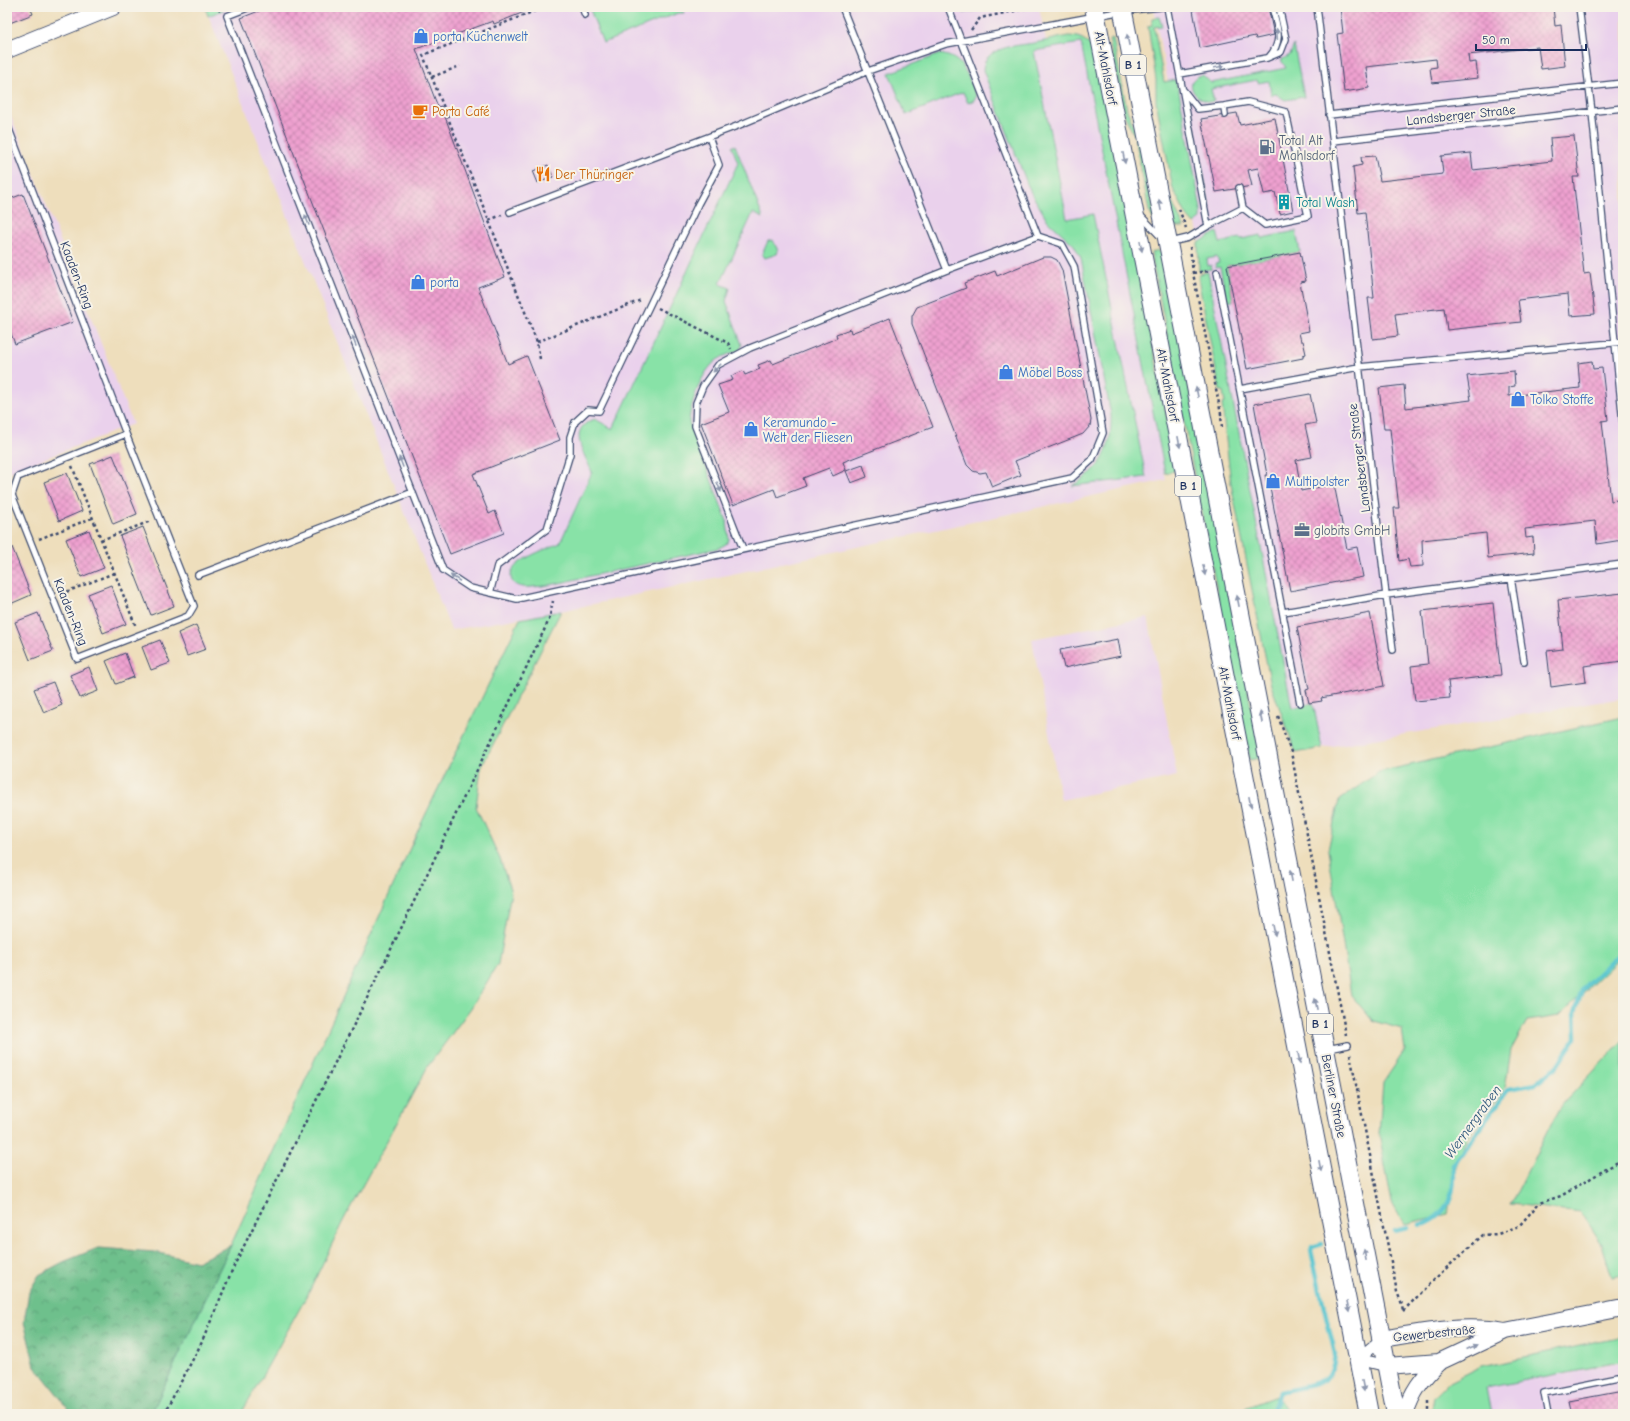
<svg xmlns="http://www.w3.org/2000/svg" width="1630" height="1421" font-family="'Comic Neue',sans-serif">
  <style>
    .built { fill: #ead1ec }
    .grass { fill: #88e2a7; stroke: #528882 }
    .forest { fill: url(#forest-crowns); stroke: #447875 }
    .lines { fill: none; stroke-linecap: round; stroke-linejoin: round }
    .stream { stroke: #57c4cf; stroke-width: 4.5 }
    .building { fill: url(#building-cross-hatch) }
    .lane-casing { stroke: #3b496c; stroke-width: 8 }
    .street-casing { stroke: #3b496c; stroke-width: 13 }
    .secondary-casing { stroke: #3b496c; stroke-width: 18 }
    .primary-casing { stroke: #3b496c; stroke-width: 20 }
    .path { stroke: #3b496c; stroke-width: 2.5; stroke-dasharray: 3 3; stroke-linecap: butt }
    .lane { stroke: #fff; stroke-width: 5.5 }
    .street { stroke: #fff; stroke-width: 11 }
    .secondary { stroke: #fff; stroke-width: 16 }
    .primary { stroke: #fff; stroke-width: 18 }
    .oneway { fill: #8d97ae }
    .labels { text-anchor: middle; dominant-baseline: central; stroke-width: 4; stroke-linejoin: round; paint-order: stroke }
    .shield { fill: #f7f3e8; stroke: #5d6a87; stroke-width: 1 }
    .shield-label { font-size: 12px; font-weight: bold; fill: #1b2f5e }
    .shop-label { font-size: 13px; fill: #366cbe; stroke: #f7f3e8; text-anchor: start }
    .street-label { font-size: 13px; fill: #1b2f5e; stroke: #f7f3e8 }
    .food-label { font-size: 13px; fill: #c56008; stroke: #f7f3e8; text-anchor: start }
    .service-label { font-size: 13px; fill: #4e5e75; stroke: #f7f3e8; text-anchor: start }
    .culture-label { font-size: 13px; fill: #0d838f; stroke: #f7f3e8; text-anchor: start }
    .water-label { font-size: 14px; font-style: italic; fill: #2a547a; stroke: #f7f3e8 }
  </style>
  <defs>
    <pattern id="forest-crowns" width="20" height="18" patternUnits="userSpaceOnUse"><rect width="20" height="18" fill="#6ec08c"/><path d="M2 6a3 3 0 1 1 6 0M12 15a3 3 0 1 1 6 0" fill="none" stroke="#5a9c76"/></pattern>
    <pattern id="building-cross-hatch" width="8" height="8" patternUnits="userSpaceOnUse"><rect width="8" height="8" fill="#efa1d0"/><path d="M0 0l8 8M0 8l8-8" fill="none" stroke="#c184ac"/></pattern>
  </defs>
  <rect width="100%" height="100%" fill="#f7f3e8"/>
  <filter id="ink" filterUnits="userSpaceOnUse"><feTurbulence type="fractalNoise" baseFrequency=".025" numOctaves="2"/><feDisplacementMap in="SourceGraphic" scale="8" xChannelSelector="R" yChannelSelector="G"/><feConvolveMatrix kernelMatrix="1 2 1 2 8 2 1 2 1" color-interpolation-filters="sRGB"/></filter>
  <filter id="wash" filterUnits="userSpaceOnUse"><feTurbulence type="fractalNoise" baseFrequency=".012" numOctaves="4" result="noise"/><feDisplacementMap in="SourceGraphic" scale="16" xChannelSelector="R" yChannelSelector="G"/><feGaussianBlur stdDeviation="0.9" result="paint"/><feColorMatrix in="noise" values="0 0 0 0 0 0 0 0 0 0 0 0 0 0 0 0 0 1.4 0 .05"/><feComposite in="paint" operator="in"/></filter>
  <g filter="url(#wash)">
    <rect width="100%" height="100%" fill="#eedebc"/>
    <path class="built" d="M 205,7 L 1039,7 L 1046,40 L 1068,36 L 1081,37 L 1166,480 L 561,611 L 451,630 Z
      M 1153,7 L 1623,7 L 1623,698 L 1302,751 L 1280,681 L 1231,399 Z
      M 7,106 L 133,424 L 7,473 Z
      M 1148,617 L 1177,776 L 1061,800 L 1032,639 Z
      M 1623,1362 L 1623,1414 L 1491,1414 L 1485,1388 Z"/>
    <path class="grass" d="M 205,7 L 224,7 L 223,10 L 208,16 Z
      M 589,7 L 682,7 L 684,13 L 678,13 L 603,43 Z
      M 958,7 L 994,7 L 964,13 Z
      M 1159,17 L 1162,26 L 1154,27 L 1164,82 L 1175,80 L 1179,91 L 1201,209 L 1201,219 L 1194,224 L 1187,216 L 1173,189 L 1156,101 L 1156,80 L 1148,26 L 1152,25 L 1152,18 Z
      M 1068,36 C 1084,36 1090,43 1096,56 L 1177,470 L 1165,473 L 1081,43 L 1034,51 L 1067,219 L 1093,214 L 1146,477 L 1072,486 C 1103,468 1112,450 1111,415 L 1081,258 L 1074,245 L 1048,221 L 1030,191 L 983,70 C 984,46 1017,46 1034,43 C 1046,41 1057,38 1068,36 Z
      M 1113,38 L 1127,110 L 1141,143 L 1155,218 L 1153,219 L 1149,211 L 1135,137 L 1124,114 L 1109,39 Z
      M 1294,45 L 1304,97 L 1285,100 L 1276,94 L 1271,95 L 1269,81 L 1258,83 L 1257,80 L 1211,89 L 1214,101 L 1210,102 C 1200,100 1189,93 1192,81 L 1197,76 L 1203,75 L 1211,83 L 1286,68 L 1281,60 L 1290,55 Z
      M 940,54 C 965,58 967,75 976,96 L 974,100 L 968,103 L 963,92 L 906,115 L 889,73 Z
      M 1189,107 L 1192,113 L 1210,209 L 1208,207 Z
      M 735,145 L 763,218 L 753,213 L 720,284 L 730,288 L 726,301 L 742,345 L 740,350 C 733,353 724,355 717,360 C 701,372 691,402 689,422 L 727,521 L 729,540 L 726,544 L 719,548 C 679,557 640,565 600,574 C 578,578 554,586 532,587 C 526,588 515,587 512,581 C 503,562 548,549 560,543 L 592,472 C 584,453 566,428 595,419 L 613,429 L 738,163 L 732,147 Z
      M 1169,196 L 1184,227 L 1177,227 L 1173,225 L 1167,197 Z
      M 1296,231 L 1300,252 L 1227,266 L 1233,301 L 1227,302 L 1220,267 L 1216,268 L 1215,264 L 1219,263 L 1217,257 L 1207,259 L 1208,266 L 1211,265 L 1212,269 L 1199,271 L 1198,243 L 1215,233 L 1217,232 L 1220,243 L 1240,238 L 1241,239 L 1261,235 L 1262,238 Z
      M 773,240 L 778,251 L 777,254 L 765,258 L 762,254 L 768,241 Z
      M 1158,250 L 1163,253 L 1261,758 L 1250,760 L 1151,253 Z
      M 1208,272 L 1292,708 L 1313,703 L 1322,748 L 1296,753 L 1271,685 L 1231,484 L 1222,404 L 1225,403 L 1223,391 L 1220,391 L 1199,284 L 1199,274 Z
      M 561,611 L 481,768 L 476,807 L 500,859 L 511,892 L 498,964 L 471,1008 L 428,1066 L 343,1221 L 309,1292 L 241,1414 L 151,1414 L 231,1245 L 420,826 L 520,619 Z
      M 1623,717 L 1623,955 L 1559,1016 L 1527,1021 L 1511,1050 L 1505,1088 L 1467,1136 L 1455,1170 L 1448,1214 L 1404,1224 L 1392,1203 L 1379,1134 L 1383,1083 L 1405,1050 L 1402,1029 L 1373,1021 L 1351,995 L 1328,850 L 1339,800 L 1379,772 Z
      M 1623,1040 L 1623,1275 L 1612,1277 L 1602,1244 L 1581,1212 L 1511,1204 L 1559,1108 Z
      M 1623,1336 L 1623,1361 L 1486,1388 L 1491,1414 L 1431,1414 L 1434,1397 L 1448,1383 L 1482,1366 Z
      M 1276,1396 L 1289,1414 L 1238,1414 L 1247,1407 Z"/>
    <path class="forest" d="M 231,1245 L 151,1414 L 73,1414 L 35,1366 L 24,1322 L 29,1292 L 39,1275 L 63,1262 L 98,1248 L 155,1252 L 197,1262 Z"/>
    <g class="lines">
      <path class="stream" d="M 1419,1225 C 1448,1217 1457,1192 1453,1165 L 1509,1089 L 1536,1084 L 1557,1066 L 1576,1037 L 1575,1012 L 1582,990 L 1623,950
        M 1395,1231 L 1407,1228
        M 1272,1414 L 1279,1392 C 1292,1389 1318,1386 1327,1378 C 1333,1372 1334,1362 1335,1354 L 1311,1251 L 1312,1247 L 1322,1244"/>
    </g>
    <g id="blocks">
      <path class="building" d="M 7,7 L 30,7 L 33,14 L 7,24 Z
        M 269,7 L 537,7 L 494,24 L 493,21 L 416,49 L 438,107 L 441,106 L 505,277 L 478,287 L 508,364 L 527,356 L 560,440 L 473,474 L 489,514 L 495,511 L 504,533 L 450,554 L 241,18 Z
        M 1211,7 L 1268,7 L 1274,35 L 1256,39 L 1255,36 L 1200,48 L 1193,10 Z
        M 1340,7 L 1553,7 L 1555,26 L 1561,25 L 1565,66 L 1541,69 L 1538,47 L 1468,55 L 1469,63 L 1476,62 L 1478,78 L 1432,83 L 1430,68 L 1437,67 L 1436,59 L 1366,67 L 1369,88 L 1344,92 L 1337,34 L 1343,33 Z
        M 1237,113 L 1240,125 L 1275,118 L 1293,211 L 1280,214 L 1275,192 L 1264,194 L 1258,168 L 1248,170 L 1252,186 L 1216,192 L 1201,119 Z
        M 1574,136 L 1579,177 L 1573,177 L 1584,274 L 1590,273 L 1595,314 L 1570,316 L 1568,294 L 1518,300 L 1521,322 L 1447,330 L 1444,308 L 1395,314 L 1398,336 L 1373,339 L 1368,298 L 1374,298 L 1365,212 L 1358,213 L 1353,167 L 1362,165 L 1361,157 L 1375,156 L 1380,181 L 1443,174 L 1441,156 L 1471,153 L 1473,170 L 1552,161 L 1550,138 Z
        M 548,165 L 553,177 L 538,183 L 533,171 Z
        M 23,194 L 73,322 L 15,344 L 7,323 L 7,200 Z
        M 1300,252 L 1306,281 L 1300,282 L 1309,331 L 1299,333 L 1301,341 L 1303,341 L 1306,354 L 1303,355 L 1303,358 L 1247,369 L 1227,266 Z
        M 1043,257 L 1051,257 L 1057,260 L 1062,270 L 1091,420 L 1090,426 L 1083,434 L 1015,461 L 1021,475 L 992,487 L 986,472 L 980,473 L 973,471 L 967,465 L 912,324 L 912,316 L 917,307 L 966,288 L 964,283 L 995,271 L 997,276 Z
        M 890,318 L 933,427 L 843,462 L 846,470 L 833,476 L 829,468 L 803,478 L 806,486 L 777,497 L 774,489 L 733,505 L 701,423 L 729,412 L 718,385 L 733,380 L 731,376 L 743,371 L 745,375 L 760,369 L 758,365 L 771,360 L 773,364 L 837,338 L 836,334 L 850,329 L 851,333 Z
        M 1592,361 L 1593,369 L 1602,368 L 1608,420 L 1602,421 L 1611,501 L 1617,500 L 1622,540 L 1597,544 L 1595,521 L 1525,529 L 1526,538 L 1533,537 L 1534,553 L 1488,558 L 1486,533 L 1422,540 L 1423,566 L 1410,567 L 1408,559 L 1399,561 L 1394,508 L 1399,508 L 1390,429 L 1384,429 L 1379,388 L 1404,385 L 1406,408 L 1471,400 L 1467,376 L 1514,371 L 1515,386 L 1509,387 L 1509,396 L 1580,388 L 1578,363 Z
        M 1310,394 L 1316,423 L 1305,425 L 1312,457 L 1296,460 L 1301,491 L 1334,484 L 1347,549 L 1357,547 L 1363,577 L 1290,591 L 1270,488 L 1268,488 L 1265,475 L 1267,475 L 1254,404 Z
        M 113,455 L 137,514 L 113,524 L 90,464 Z
        M 863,465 L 867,477 L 851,483 L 846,471 Z
        M 67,473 L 82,511 L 59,521 L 44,482 Z
        M 143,527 L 174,606 L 151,615 L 120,536 Z
        M 89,530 L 104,568 L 81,577 L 66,539 Z
        M 12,547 L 31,595 L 8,605 L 7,549 Z
        M 111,585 L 126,624 L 103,633 L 88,594 Z
        M 1623,593 L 1623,661 L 1584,666 L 1586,682 L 1551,687 L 1547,651 L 1563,649 L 1558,600 Z
        M 1493,603 L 1501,675 L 1448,681 L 1450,698 L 1415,701 L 1411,666 L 1428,664 L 1422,611 Z
        M 38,613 L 53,651 L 30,660 L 15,622 Z
        M 1370,613 L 1384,686 L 1321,698 L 1322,701 L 1309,703 L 1306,690 L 1309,689 L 1297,627 Z
        M 196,625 L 206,649 L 187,656 L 178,633 Z
        M 1118,639 L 1121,656 L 1064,668 L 1060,650 Z
        M 160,640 L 170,663 L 151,670 L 142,647 Z
        M 125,653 L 134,677 L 116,684 L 106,661 Z
        M 89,667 L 98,691 L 80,698 L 70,675 Z
        M 53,682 L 62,705 L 44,713 L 34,689 Z
        M 1623,1391 L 1623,1414 L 1572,1414 L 1569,1401 Z"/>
    </g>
  </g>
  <g filter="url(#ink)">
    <use href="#blocks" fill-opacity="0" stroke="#3b496c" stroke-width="1"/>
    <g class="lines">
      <defs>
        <path id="lane" d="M 250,7 L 227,16 L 443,570 L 470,588 L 517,599 L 1072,478 L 1092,460 L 1103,433 L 1074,266 L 1062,244 L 1038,236 L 948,7
          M 582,7 L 585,15
          M 842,7 L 947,270
          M 1167,7 L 1208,226 L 1188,238 L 1171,242
          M 1317,7 L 1386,595 L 1623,564
          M 1579,7 L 1592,112 L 1623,423
          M 1269,57 C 1284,40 1277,27 1272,7
          M 1180,74 L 1267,58 L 1281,52 L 1286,39 L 1279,7
          M 1184,91 L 1198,109 L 1224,106 L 1225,115
          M 1224,106 L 1248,102 L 1286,112 L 1308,216 L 1265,225 L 1243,208
          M 1329,115 L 1623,83
          M 7,124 L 126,434 L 194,606 L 188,616 L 77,659 L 12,495 L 18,477 L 126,434
          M 1333,141 L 1623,108
          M 510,212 L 737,126 L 868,71 L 946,44 L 1123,11 L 1161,7
          M 1140,215 L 1162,238
          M 1208,226 L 1243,208 L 1239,188
          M 1217,272 L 1300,703
          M 1240,389 L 1359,367 L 1623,342
          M 743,549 L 695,426 L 696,403 L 703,386 L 718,365 L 750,348 L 947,270 L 1038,236
          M 198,575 L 413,492
          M 1511,578 L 1524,661
          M 490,593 L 497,566 L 547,529 L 570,454 L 570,437 L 575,422 L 588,410 L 599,411 L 698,204 L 719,165 L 709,137
          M 1283,612 L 1386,595 L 1393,650
          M 1327,1049 L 1348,1045
          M 1548,1414 L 1544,1393 L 1623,1377"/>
        <path id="street" d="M 1358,1359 L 1382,1339
          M 1358,1359 L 1387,1366"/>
        <path id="secondary" d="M 7,50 L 113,7
          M 1382,1339 C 1422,1332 1464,1324 1505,1331
          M 1387,1366 L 1439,1362 L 1505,1331 L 1623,1308
          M 1405,1414 C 1412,1392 1422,1378 1439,1362"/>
        <path id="primary" d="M 1094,7 L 1369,1414
          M 1122,7 L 1396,1414"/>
      </defs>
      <use href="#lane" class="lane-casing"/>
      <use href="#street" class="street-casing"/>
      <use href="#secondary" class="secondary-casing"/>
      <use href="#primary" class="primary-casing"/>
      <path class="path" d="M 214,7 L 220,11
        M 971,30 L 980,18 L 1034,7
        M 432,77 L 460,66
        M 1179,209 L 1186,228
        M 489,220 L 502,215
        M 1190,247 L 1193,273 L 1221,414 L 1222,429
        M 1193,273 L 1208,271
        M 658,308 L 728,343 L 731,349
        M 537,342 L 641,300
        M 540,359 L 537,342 L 423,55 L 545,7
        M 72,466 L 136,627
        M 39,539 L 92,518
        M 101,540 L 151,521
        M 61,594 L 114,573
        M 1278,716 L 1291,752 L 1346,1035
        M 1350,1054 L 1397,1292 L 1402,1304 L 1403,1312
        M 1403,1311 L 1441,1273 L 1483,1235 L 1498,1234 L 1519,1226 L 1539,1203 L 1561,1196 L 1623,1159
        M 1428,1401 L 1428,1414
        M 164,1414 L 202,1342 L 233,1268 L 382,968 L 514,693 L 549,620 L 553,601"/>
      <use href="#lane" class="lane"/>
      <use href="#street" class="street"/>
      <use href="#secondary" class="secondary"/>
      <use href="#primary" class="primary"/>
    </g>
    <defs><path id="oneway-solid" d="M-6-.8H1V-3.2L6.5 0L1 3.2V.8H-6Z"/></defs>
    <g class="oneway">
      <use href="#oneway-solid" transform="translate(1277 34) rotate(-94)"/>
      <use href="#oneway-solid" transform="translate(1128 40) rotate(-101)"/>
      <use href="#oneway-solid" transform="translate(1219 67) rotate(-10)"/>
      <use href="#oneway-solid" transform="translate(1124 158) rotate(79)"/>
      <use href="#oneway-solid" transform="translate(1160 205) rotate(-101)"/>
      <use href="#oneway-solid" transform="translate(307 220) rotate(-111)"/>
      <use href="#oneway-solid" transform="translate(1141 246) rotate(79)"/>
      <use href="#oneway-solid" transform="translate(354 341) rotate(-111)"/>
      <use href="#oneway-solid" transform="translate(717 368) rotate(134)"/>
      <use href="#oneway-solid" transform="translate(1197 392) rotate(-101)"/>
      <use href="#oneway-solid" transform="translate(1179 442) rotate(79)"/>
      <use href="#oneway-solid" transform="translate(401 462) rotate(-111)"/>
      <use href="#oneway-solid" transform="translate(719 487) rotate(68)"/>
      <use href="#oneway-solid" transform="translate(1204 570) rotate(79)"/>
      <use href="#oneway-solid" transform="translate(455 578) rotate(-147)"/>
      <use href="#oneway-solid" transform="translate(1238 601) rotate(-101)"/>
      <use href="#oneway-solid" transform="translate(1261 717) rotate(-101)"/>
      <use href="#oneway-solid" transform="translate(1250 802) rotate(79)"/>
      <use href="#oneway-solid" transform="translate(1291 876) rotate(-101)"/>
      <use href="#oneway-solid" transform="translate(1274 930) rotate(79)"/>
      <use href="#oneway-solid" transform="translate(1316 1004) rotate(-101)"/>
      <use href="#oneway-solid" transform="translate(1299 1058) rotate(79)"/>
      <use href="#oneway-solid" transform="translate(1320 1166) rotate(79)"/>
      <use href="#oneway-solid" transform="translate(1365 1255) rotate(-101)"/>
      <use href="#oneway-solid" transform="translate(1348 1307) rotate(79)"/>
      <use href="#oneway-solid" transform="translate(1472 1347) rotate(-24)"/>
      <use href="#oneway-solid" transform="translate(1363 1386) rotate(79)"/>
    </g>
  </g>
  <defs>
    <symbol id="shop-bare" viewBox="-9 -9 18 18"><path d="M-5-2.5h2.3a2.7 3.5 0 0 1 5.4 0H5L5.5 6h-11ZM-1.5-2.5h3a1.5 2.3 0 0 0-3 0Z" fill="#3f7fe0" stroke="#f7f3e8" stroke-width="2.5" paint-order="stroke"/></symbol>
    <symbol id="cafe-bare" viewBox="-9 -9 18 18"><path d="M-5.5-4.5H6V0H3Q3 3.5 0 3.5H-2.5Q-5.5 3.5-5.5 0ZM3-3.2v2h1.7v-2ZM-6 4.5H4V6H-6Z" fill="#e8710a" stroke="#f7f3e8" stroke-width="2.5" paint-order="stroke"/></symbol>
    <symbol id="fuel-bare" viewBox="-9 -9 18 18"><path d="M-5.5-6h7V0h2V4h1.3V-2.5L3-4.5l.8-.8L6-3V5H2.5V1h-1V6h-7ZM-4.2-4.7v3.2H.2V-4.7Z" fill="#5c6f8a" stroke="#f7f3e8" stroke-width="2.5" paint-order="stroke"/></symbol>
    <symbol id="restaurant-bare" viewBox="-9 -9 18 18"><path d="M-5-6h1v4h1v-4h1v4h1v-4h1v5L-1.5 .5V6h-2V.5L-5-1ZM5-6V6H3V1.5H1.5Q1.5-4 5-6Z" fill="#e8710a" stroke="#f7f3e8" stroke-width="2.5" paint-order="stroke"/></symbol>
    <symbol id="building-bare" viewBox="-9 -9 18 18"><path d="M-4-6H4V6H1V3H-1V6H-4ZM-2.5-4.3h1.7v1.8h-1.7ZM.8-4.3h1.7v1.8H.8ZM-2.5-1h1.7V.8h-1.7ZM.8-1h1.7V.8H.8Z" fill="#0f9aa8" stroke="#f7f3e8" stroke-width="2.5" paint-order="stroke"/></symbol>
    <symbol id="office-bare" viewBox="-9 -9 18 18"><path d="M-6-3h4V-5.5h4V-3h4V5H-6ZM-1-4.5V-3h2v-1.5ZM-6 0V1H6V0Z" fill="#5c6f8a" stroke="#f7f3e8" stroke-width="2.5" paint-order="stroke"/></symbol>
  </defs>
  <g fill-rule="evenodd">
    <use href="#shop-bare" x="410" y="25" width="22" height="22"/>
    <use href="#cafe-bare" x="409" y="100" width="22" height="22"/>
    <use href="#fuel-bare" x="1256" y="136" width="22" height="22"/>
    <use href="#restaurant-bare" x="532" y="163" width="22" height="22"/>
    <use href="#building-bare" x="1273" y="191" width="22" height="22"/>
    <use href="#shop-bare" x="407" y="271" width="22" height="22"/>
    <use href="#shop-bare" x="995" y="361" width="22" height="22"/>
    <use href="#shop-bare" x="1507" y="388" width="22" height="22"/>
    <use href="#shop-bare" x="740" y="418" width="22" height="22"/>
    <use href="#shop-bare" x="1262" y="470" width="22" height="22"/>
    <use href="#office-bare" x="1291" y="519" width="22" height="22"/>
  </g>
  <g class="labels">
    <g class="shield">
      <rect x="1120" y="55" width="26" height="20" rx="3"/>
      <rect x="1175" y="476" width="26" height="20" rx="3"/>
      <rect x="1307" y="1014" width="26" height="20" rx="3"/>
    </g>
    <g class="shield-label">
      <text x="1133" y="65">B 1</text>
      <text x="1188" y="486">B 1</text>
      <text x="1320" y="1024">B 1</text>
    </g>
    <g class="shop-label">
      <text x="433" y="36">porta Küchenwelt</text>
      <text x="430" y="282">porta</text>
      <text x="1018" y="372">Möbel Boss</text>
      <text x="1530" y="399">Tolko Stoffe</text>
      <text x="763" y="422">Keramundo -<tspan x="763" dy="15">Welt der Fliesen</tspan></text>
      <text x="1285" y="481">Multipolster</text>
    </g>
    <g class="street-label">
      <text transform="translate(1106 68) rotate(79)">Alt-Mahlsdorf</text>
      <text transform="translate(1461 115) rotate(-6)">Landsberger Straße</text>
      <text transform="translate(77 275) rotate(69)">Kaaden-Ring</text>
      <text transform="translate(1168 385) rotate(79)">Alt-Mahlsdorf</text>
      <text transform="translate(1359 458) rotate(-97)">Landsberger Straße</text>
      <text transform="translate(71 612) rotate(68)">Kaaden-Ring</text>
      <text transform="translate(1230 703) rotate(79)">Alt-Mahlsdorf</text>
      <text transform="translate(1334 1096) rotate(79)">Berliner Straße</text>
      <text transform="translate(1434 1333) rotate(-6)">Gewerbestraße</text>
    </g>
    <g class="food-label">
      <text x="432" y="111">Porta Café</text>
      <text x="555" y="174">Der Thüringer</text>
    </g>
    <g class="service-label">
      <text x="1279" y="140">Total Alt<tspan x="1279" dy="15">Mahlsdorf</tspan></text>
      <text x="1314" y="530">globits GmbH</text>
    </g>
    <g class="culture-label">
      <text x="1296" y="202">Total Wash</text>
    </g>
    <g class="water-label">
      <text transform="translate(1473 1122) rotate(-54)">Wernergraben</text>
    </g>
  </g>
  <rect width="1630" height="1421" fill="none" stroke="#f7f3e8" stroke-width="24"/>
  <path d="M1476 44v6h110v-6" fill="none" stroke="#1b2f5e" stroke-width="2"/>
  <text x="1482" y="44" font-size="12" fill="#1b2f5e" stroke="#f7f3e8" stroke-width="3" paint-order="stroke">50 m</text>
</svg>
